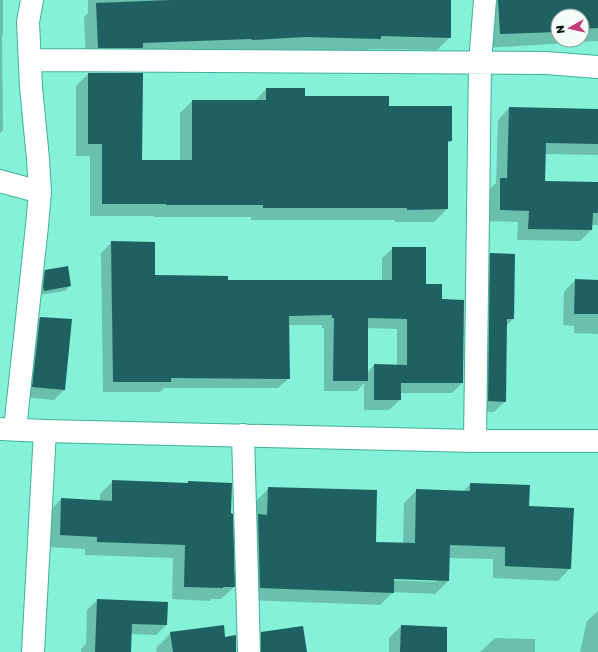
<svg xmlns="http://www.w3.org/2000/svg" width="598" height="652" font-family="'Golos Text',sans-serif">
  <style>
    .shadow { fill: #0003; fill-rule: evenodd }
    .building { fill: #1f6061 }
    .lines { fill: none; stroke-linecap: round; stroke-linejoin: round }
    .street-casing { stroke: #40b09a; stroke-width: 24 }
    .secondary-casing { stroke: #40b09a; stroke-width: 24 }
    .street { stroke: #fff; stroke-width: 22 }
    .secondary { stroke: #fff; stroke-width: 22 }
  </style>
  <rect width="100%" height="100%" fill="#85f1d8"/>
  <path class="shadow" d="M 0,0 L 3,0 L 3,35 L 2,36 L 3,130 L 0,133 Z
    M 88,0 L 450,0 L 450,37 L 437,50 L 369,49 L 367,51 L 292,50 L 86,60 L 84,17 L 88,13 Z
    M 489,0 L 598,0 L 598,41 L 486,48 ZM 558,16 L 582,16 L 582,40 L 558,40 Z
    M 88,74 L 142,161 L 180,161 L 180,113 L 192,101 L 255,101 L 266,89 L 304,97 L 388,107 L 451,141 L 447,144 L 447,209 L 434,222 L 395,222 L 395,220 L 251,220 L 251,217 L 154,217 L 154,216 L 90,216 L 90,156 L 76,156 L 76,86 Z
    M 509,108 L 598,110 L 598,155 L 545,154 L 544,182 L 598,183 L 598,225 L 591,225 L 591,230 L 580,241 L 517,240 L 518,222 L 488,221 L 489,190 L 496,183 L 498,120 Z
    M 112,242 L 154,276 L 227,281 L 382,281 L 382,258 L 393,248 L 425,285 L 441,300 L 462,383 L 452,393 L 400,393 L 400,400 L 389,410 L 364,410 L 364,383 L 357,391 L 324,391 L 324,328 L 322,328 L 322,325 L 288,325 L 289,378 L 278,388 L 164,388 L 160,392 L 103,392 L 101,253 ZM 367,328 L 397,329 L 397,366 L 374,365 L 367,373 Z
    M 490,254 L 514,255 L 513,319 L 506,326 L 505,401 L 494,412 L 478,411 L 480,265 Z
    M 45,271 L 70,286 L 65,291 L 39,295 L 40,276 Z
    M 575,280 L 598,281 L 598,334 L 574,333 L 574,326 L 563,325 L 564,292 Z
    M 40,318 L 64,390 L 54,400 L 22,397 L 30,328 Z
    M 113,481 L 187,484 L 188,482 L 230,514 L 234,587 L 221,599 L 211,599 L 210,601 L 172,599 L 173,558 L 85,555 L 85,549 L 48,547 L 49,512 L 61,499 L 100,501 L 100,494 Z
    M 470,484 L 528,507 L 570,568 L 558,581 L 493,578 L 493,559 L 449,558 L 448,581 L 435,594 L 393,592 L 380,605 L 248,600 L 256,518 L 256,501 L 269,488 L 374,543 L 403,544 L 404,503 L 417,490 L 463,492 ZM 389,578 L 437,580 L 437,582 L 389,580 Z
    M 97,600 L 166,625 L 156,635 L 131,634 L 130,652 L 81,652 L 81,649 L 86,644 L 87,610 Z
    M 598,611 L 598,652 L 580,652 L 587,621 Z
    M 401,626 L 446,652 L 389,652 L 389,638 Z
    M 171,633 L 224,638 L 235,652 L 157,652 L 156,648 Z
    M 261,633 L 306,652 L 247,652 L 246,648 Z
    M 495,638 L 535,639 L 535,652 L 480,652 Z"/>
  <path class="building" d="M 171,0 L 451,0 L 451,38 L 381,36 L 381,39 L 305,37 L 252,40 L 251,39 L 143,43 L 143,48 L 98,48 L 96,3 Z
    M 498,0 L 598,0 L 598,28 L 582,29 L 582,16 L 558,16 L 558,32 L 500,34 Z
    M 88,73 L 143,73 L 142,160 L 192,160 L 192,100 L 266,100 L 266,88 L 305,88 L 305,96 L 389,96 L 389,106 L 452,106 L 452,141 L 448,141 L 448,209 L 407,210 L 407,208 L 263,208 L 263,205 L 166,205 L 166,204 L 102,204 L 102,144 L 88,144 Z
    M 509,107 L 598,109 L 598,144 L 546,143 L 545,181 L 598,182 L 598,213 L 593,213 L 592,230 L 528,229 L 529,211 L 500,210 L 500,178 L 507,178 Z
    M 111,241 L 155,242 L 155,275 L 228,276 L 228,280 L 392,280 L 392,247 L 426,247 L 426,284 L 442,284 L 442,299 L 464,300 L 463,383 L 401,383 L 401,400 L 374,400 L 374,364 L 407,365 L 407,319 L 368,318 L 368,381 L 333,381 L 334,318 L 332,318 L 332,315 L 289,316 L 290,379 L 171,378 L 171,382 L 113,382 Z
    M 490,253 L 515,254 L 514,319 L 507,319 L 506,402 L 488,401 Z
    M 68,266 L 71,286 L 44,291 L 43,287 L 45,270 Z
    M 575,279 L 598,280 L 598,314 L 574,314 Z
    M 40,317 L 72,319 L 65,390 L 32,387 Z
    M 112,480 L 188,483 L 188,481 L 232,483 L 231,513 L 233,514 L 235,587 L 223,587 L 223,588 L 184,587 L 185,545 L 97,542 L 97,537 L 60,535 L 61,498 L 112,501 Z
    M 470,483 L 530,485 L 529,506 L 574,508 L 571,569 L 505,566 L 505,547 L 450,545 L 449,581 L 394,579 L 394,593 L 260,588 L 258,514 L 267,515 L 268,487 L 377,490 L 376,542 L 415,543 L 416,489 L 470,491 Z
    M 97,599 L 168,602 L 167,625 L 132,624 L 131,652 L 95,652 Z
    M 224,625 L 225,637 L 236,635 L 236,652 L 173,652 L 170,632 Z
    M 401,625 L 447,627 L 447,652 L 400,652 Z
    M 303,626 L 307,652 L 261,652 L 261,632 Z"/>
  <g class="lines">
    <defs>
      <path id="street" d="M 30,60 L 546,63 L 598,67
        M 0,181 L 40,192
        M 15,429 L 37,226 L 40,192 L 38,159 L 31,87 L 28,22 L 32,0
        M 243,435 L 249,652
        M 475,441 L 480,63 L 485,0
        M 33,652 L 45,431"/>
      <path id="secondary" d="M 0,429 L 45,431 L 475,441 L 598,441"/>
    </defs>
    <use href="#street" class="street-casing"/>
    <use href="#secondary" class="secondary-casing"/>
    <use href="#street" class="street"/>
    <use href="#secondary" class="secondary"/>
  </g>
  <g transform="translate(570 28) rotate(262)"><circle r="19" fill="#f4fdfa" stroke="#929f9b"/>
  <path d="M0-3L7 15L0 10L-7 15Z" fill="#c43c78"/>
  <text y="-6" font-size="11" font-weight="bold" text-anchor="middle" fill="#00120d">N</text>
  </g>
</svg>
